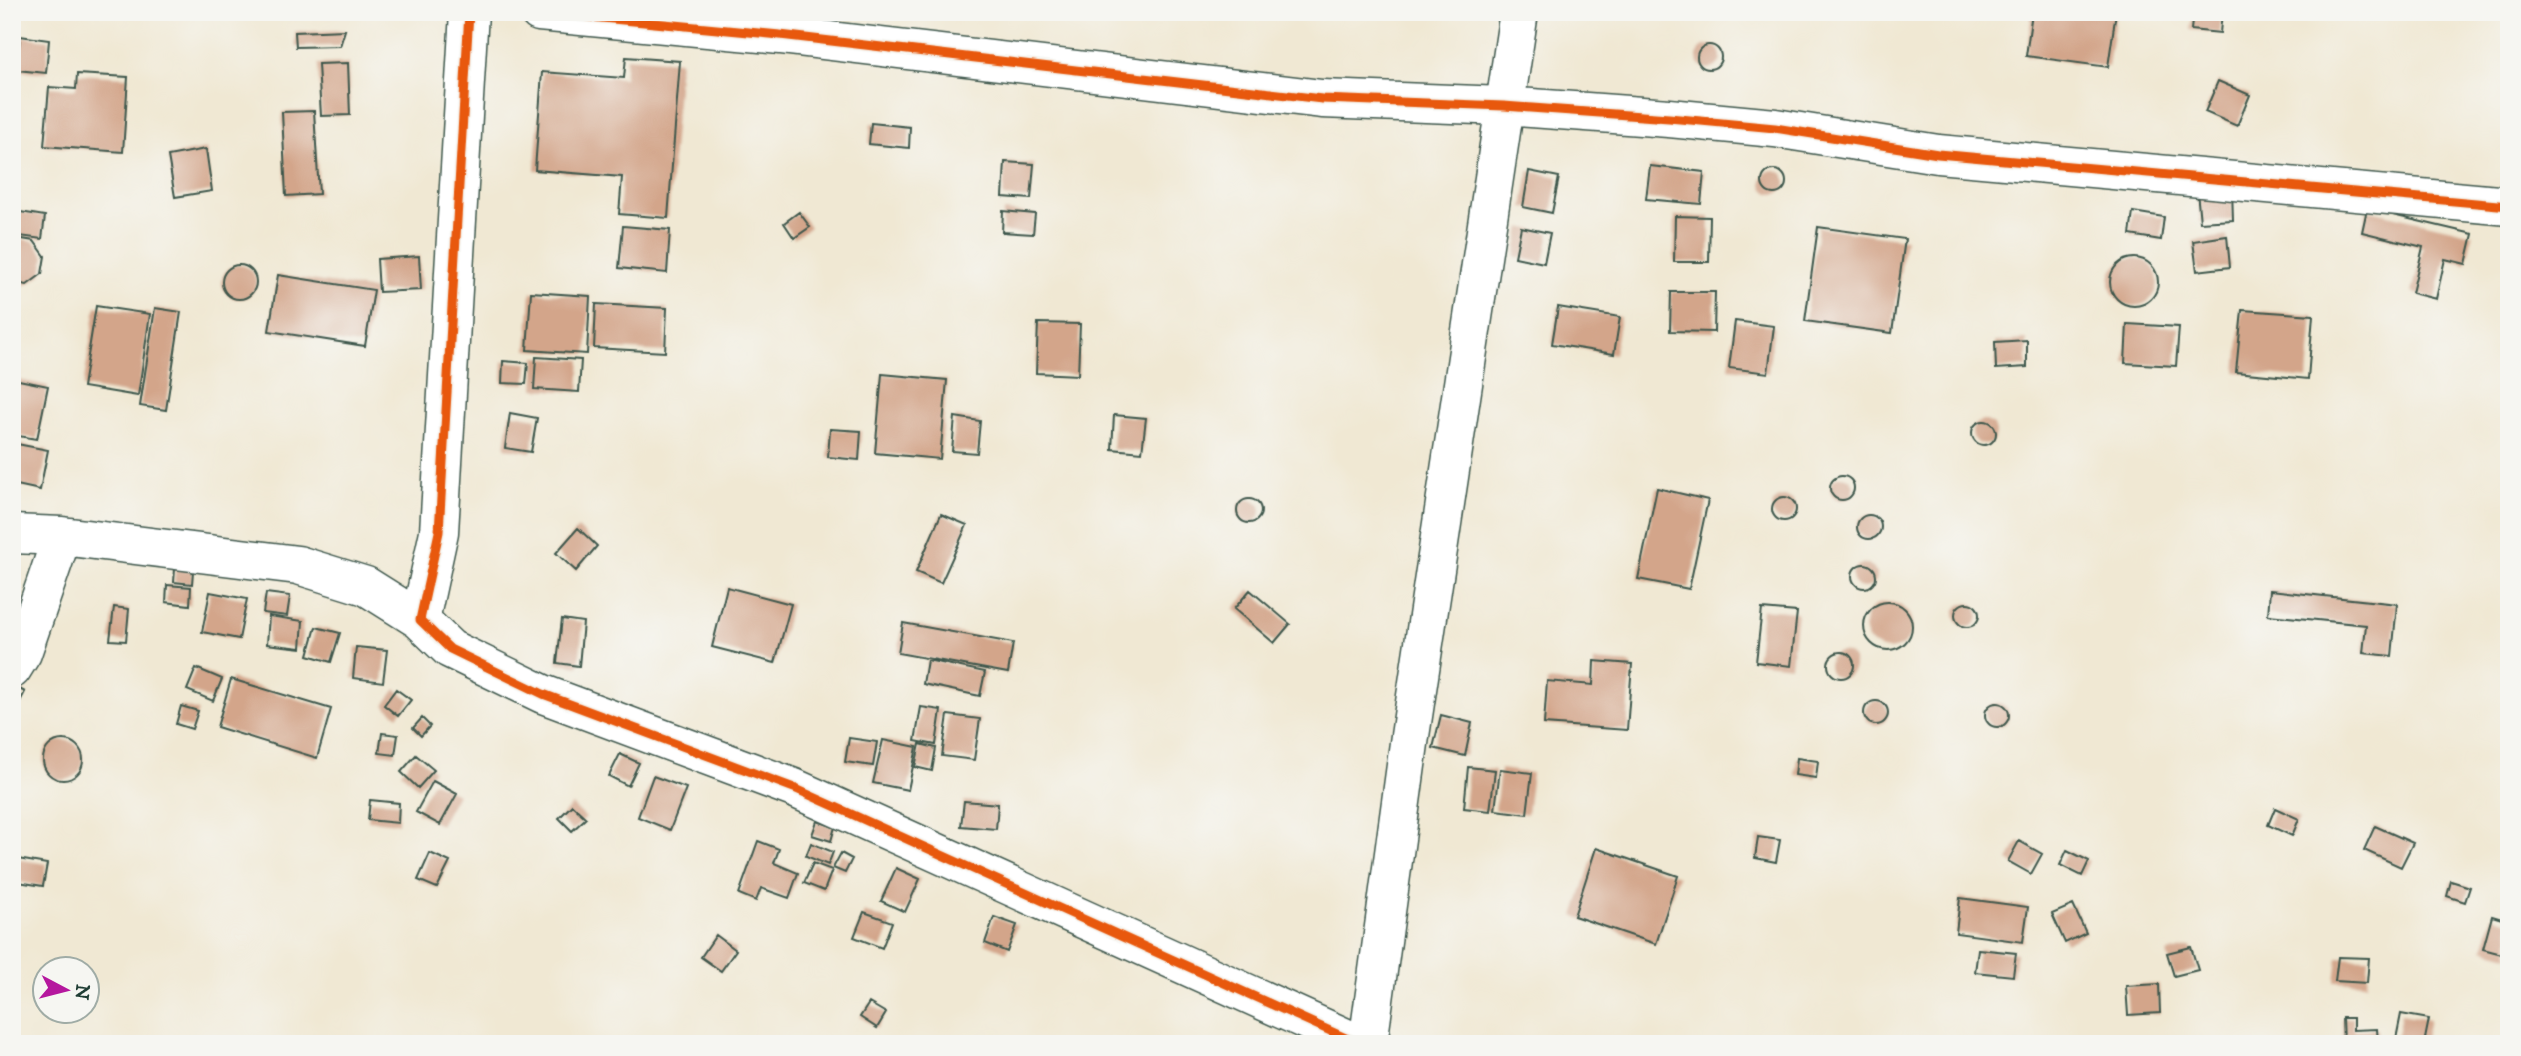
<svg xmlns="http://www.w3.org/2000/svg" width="2521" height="1056" font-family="'IM FELL DW Pica',serif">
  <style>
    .building { fill: #d3a58a }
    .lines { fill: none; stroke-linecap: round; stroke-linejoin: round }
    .street-casing { stroke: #3e574c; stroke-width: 41 }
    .street { stroke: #fff; stroke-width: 38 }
    .cycleway-casing { stroke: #f6f6f2; stroke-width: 13 }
    .cycleway { stroke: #e8590c; stroke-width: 9 }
  </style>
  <rect width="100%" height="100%" fill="#f6f6f2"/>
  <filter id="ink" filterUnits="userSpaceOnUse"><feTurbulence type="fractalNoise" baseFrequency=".0143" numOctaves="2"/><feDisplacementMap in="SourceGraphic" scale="14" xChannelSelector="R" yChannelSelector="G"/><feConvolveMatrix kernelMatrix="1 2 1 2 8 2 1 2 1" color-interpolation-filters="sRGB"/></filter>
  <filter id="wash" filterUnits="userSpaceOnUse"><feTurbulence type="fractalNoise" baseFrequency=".00686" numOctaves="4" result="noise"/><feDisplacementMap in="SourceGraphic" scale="28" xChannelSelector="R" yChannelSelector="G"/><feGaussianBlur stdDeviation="1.57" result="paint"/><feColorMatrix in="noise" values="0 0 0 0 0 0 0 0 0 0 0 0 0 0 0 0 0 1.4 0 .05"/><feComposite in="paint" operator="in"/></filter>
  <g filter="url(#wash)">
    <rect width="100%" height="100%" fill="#f0e8d3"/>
    <g id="blocks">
      <path class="building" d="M 2032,12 L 2116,12 L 2108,67 L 2026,56 Z
        M 2193,12 L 2222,12 L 2220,33 L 2191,30 Z
        M 345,30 L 340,46 L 296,47 L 295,32 Z
        M 20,36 L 49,40 L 46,73 L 17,70 Z
        M1697 57a12 12 0 1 1 24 0a12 12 0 1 1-24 0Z
        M 626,57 L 680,61 L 668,218 L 619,214 L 622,177 L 535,170 L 542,72 L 624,78 Z
        M 348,63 L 350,115 L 321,116 L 318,64 Z
        M 77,74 L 128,77 L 123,152 L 44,146 L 49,87 L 76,89 Z
        M 2218,81 L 2250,95 L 2237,126 L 2205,112 Z
        M 314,111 L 319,194 L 286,196 L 282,112 Z
        M 871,123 L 910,127 L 909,148 L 869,144 Z
        M 206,149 L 212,191 L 175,197 L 168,156 Z
        M 1005,162 L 1034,164 L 1031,199 L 1003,197 Z
        M 1650,166 L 1704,172 L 1701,204 L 1646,199 Z
        M1762 182a12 12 0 1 1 24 0a12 12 0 1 1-24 0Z
        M 1529,171 L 1559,177 L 1552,213 L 1523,207 Z
        M 2232,189 L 2233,220 L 2200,222 L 2197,191 Z
        M 2367,209 L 2473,234 L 2466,264 L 2445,259 L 2436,299 L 2412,293 L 2423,247 L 2362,232 Z
        M 14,211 L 45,216 L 42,239 L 12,235 Z
        M 1003,211 L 1035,214 L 1033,234 L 1002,232 Z
        M 799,212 L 810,227 L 794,238 L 784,223 Z
        M 2133,212 L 2164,217 L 2161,240 L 2130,235 Z
        M 1675,216 L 1710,217 L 1709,262 L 1674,262 Z
        M 623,226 L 670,230 L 667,273 L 619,268 Z
        M 1521,227 L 1550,233 L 1544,263 L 1515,257 Z
        M 1818,227 L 1905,239 L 1892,333 L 1805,321 Z
        M 2227,236 L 2230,267 L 2197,271 L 2193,241 Z
        M 16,238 L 34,241 L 45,256 L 42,274 L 27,285 L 12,282 L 12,241 Z
        M 419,256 L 421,290 L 379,292 L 377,259 Z
        M2110 282a24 24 0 1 1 48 0a24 24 0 1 1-48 0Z
        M222 282a17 17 0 1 1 34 0a17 17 0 1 1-34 0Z
        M 278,275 L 374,290 L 365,346 L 269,331 Z
        M 531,292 L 590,296 L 587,354 L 527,350 Z
        M 1671,292 L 1715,292 L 1714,332 L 1670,331 Z
        M 596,304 L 667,308 L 665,352 L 594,348 Z
        M 96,306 L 150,314 L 138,396 L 83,387 Z
        M 1558,307 L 1620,317 L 1614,354 L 1552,344 Z
        M 155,308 L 181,312 L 166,410 L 140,406 Z
        M 2242,310 L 2313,315 L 2308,379 L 2236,372 Z
        M 1735,321 L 1774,326 L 1768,373 L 1729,368 Z
        M 1038,323 L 1080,324 L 1078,375 L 1036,373 Z
        M 2127,324 L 2179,327 L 2176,366 L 2125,363 Z
        M 2027,340 L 2027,367 L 1996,369 L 1995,342 Z
        M 536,357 L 581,360 L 579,392 L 534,389 Z
        M 503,361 L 528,363 L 526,384 L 502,383 Z
        M 882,374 L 947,380 L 940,459 L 875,453 Z
        M 14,379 L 48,386 L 37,439 L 12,435 Z
        M 510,413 L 537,418 L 531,452 L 505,448 Z
        M 1114,415 L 1146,418 L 1142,452 L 1112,449 Z
        M 955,417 L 980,421 L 977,453 L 952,451 Z
        M1972 433a12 12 0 1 1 24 0a12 12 0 1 1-24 0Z
        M 830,429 L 861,431 L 859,460 L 828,457 Z
        M 12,443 L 48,450 L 40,490 L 12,484 Z
        M1830 488a12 12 0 1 1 24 0a12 12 0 1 1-24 0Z
        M 1657,488 L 1708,500 L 1689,589 L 1638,579 Z
        M1772 509a12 12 0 1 1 24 0a12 12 0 1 1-24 0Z
        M1237 511a12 12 0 1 1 24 0a12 12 0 1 1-24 0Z
        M 941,514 L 967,525 L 941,583 L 916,572 Z
        M1857 527a12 12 0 1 1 24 0a12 12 0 1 1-24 0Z
        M 578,528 L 597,546 L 576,571 L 556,553 Z
        M1852 576a12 12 0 1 1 24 0a12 12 0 1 1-24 0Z
        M 175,569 L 193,571 L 192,584 L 174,582 Z
        M 167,585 L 191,587 L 190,605 L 166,602 Z
        M 727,587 L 791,604 L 775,663 L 712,647 Z
        M 1250,590 L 1290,624 L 1274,643 L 1234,609 Z
        M 2270,590 L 2397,604 L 2392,656 L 2363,653 L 2366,625 L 2268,615 Z
        M 210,592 L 247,599 L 239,639 L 202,632 Z
        M 266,593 L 290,596 L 287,616 L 263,613 Z
        M1864 626a24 24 0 1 1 48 0a24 24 0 1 1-48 0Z
        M1955 615a12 12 0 1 1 24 0a12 12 0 1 1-24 0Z
        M 114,607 L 129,609 L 126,641 L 110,640 Z
        M 1762,609 L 1797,612 L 1791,666 L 1756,662 Z
        M 269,616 L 303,621 L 301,648 L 267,644 Z
        M 562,619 L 583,622 L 579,666 L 557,663 Z
        M 903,623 L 1013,643 L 1008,673 L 898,653 Z
        M 316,627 L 340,633 L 331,662 L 308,655 Z
        M 356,647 L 387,650 L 383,682 L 353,678 Z
        M1828 665a13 13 0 1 1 26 0a13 13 0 1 1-26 0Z
        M 927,660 L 985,672 L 980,696 L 923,684 Z
        M 1594,661 L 1632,664 L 1627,730 L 1544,724 L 1547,681 L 1593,685 Z
        M 196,668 L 222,679 L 213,701 L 187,690 Z
        M 231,679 L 331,709 L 317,758 L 217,727 Z
        M 12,685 L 25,692 L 12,717 Z
        M 396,689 L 411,700 L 398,716 L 384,705 Z
        M1864 713a12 12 0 1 1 24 0a12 12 0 1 1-24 0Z
        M1985 715a12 12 0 1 1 24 0a12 12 0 1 1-24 0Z
        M 181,706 L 198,711 L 192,729 L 176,724 Z
        M 921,707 L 941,710 L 936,745 L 915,741 Z
        M 948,715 L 980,719 L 974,760 L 942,756 Z
        M 1441,715 L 1472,723 L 1465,756 L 1433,748 Z
        M 422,718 L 430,726 L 421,736 L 413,728 Z
        M 382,733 L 398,735 L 395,755 L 379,753 Z
        M 849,738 L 877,742 L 873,766 L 845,762 Z
        M 883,740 L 917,747 L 908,790 L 873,783 Z
        M43 760a20 20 0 1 1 40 0a20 20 0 1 1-40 0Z
        M 920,744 L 936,748 L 932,771 L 915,767 Z
        M 620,754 L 639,763 L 628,786 L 609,776 Z
        M 416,755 L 434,770 L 418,788 L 401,772 Z
        M 1797,758 L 1818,761 L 1816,778 L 1795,775 Z
        M 1468,767 L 1495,770 L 1490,811 L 1464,808 Z
        M 1500,769 L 1532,773 L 1527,814 L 1495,810 Z
        M 653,776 L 686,788 L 670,830 L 638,817 Z
        M 433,781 L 457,794 L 440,825 L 416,812 Z
        M 370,800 L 399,803 L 398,823 L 368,820 Z
        M 964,801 L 998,804 L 996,829 L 961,826 Z
        M 572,805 L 586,818 L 572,831 L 559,818 Z
        M 2275,808 L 2299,819 L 2292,836 L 2268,825 Z
        M 817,821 L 835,827 L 831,841 L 812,835 Z
        M 2375,826 L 2413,843 L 2401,867 L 2364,850 Z
        M 1758,837 L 1780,840 L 1776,862 L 1755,858 Z
        M 758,841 L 779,849 L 774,863 L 798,873 L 789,898 L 761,888 L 756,901 L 739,894 Z
        M 2019,841 L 2042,854 L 2031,874 L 2008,861 Z
        M 811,843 L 833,852 L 828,865 L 806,856 Z
        M 1596,848 L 1678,876 L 1656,944 L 1574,916 Z
        M 2067,850 L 2089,861 L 2082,876 L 2060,865 Z
        M 430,853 L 450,862 L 437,888 L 418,880 Z
        M 841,853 L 852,859 L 845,873 L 833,868 Z
        M 12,858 L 47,864 L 43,886 L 12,881 Z
        M 813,863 L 832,870 L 824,891 L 804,883 Z
        M 896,868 L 920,879 L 905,912 L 881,901 Z
        M 2451,881 L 2470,887 L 2465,902 L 2447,896 Z
        M 1960,898 L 2028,907 L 2023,942 L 1956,933 Z
        M 2073,905 L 2086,933 L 2065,943 L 2052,914 Z
        M 864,912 L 892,922 L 882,948 L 854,937 Z
        M 2492,916 L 2509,921 L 2509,956 L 2483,949 Z
        M 994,917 L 1017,925 L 1007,952 L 985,943 Z
        M 716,935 L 736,950 L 721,971 L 701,957 Z
        M 2191,947 L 2198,970 L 2174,976 L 2167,953 Z
        M 1978,949 L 2016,953 L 2013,976 L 1975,972 Z
        M 2338,957 L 2369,958 L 2367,983 L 2335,981 Z
        M 2159,984 L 2160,1013 L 2128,1015 L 2126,986 Z
        M 869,1003 L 886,1013 L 877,1028 L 860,1017 Z
        M 2401,1014 L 2429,1019 L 2425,1039 L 2443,1044 L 2395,1044 Z
        M 2342,1018 L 2353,1018 L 2353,1030 L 2377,1029 L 2378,1043 L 2343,1043 Z"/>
    </g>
  </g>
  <g filter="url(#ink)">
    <use href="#blocks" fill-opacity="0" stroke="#3e574c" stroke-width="2"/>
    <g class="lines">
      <defs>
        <path id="street" d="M 469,12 L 439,532 L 420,620 L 450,649 L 543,694 L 794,788 L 1359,1044
          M 539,12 L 780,35 L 1322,99 L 1504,106 L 1669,118 L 1775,128 L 1938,154 L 2509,206
          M 12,534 L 62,536 L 298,565 L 366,586 L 420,620
          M 12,669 L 22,653 L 62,536
          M 1368,1044 L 1410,736 L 1519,12"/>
      </defs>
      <use href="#street" class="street-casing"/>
      <use href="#street" class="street"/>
      <defs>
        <path id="cycleway" d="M 469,12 L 439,532 L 420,620 L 450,649 L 543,694 L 794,788 L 1359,1044
          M 539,12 L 780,35 L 1322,99 L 1504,106 L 1669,118 L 1775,128 L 1938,154 L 2509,206"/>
      </defs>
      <use href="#cycleway" class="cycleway-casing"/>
      <use href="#cycleway" class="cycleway"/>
    </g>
  </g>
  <rect width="2521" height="1056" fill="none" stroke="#f6f6f2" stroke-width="42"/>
  <g transform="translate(66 990) rotate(97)"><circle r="33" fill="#f6f6f2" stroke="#a0aca6" stroke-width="2"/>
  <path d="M0-5L12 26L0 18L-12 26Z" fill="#b5179e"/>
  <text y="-10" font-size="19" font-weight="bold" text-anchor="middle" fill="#1f3d34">N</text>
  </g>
</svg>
